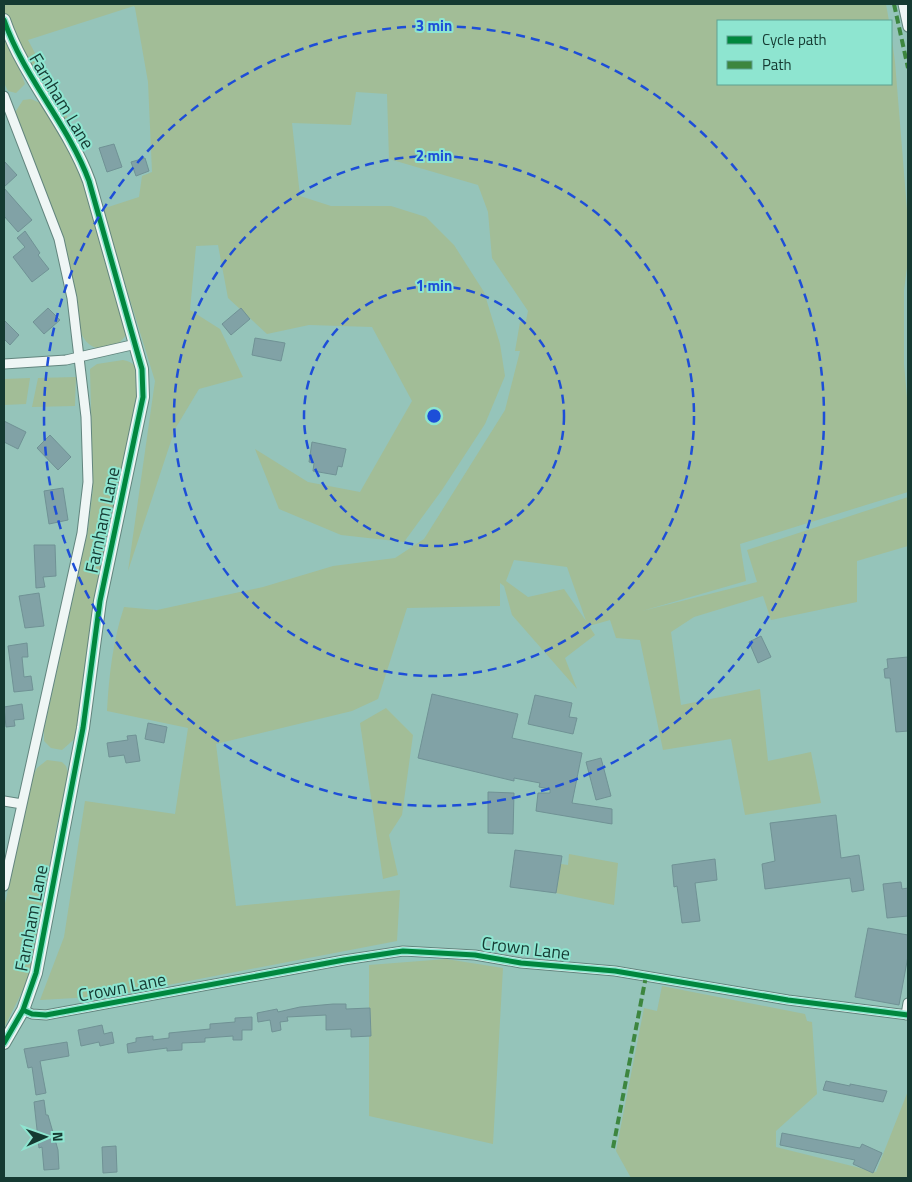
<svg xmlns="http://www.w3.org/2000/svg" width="912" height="1182" font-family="'Titillium Web',sans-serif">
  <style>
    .green { fill: #a2bd97; fill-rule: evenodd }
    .building { fill: #81a2a6; stroke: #709295 }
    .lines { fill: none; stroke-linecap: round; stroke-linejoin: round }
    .street-casing { stroke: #62857e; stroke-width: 11 }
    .secondary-casing { stroke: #62857e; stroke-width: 14 }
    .street { stroke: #eff6f5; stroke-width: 9 }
    .secondary { stroke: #eff6f5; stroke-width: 12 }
    .quiet { stroke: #3d863f; stroke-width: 4; stroke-dasharray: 8 4; stroke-linecap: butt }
    .cycleway-casing { stroke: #8ee5d0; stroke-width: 8 }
    .cycleway { stroke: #00873e; stroke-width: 5 }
    .ring { fill: none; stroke: #1d4ed8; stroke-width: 2.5; stroke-dasharray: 9 6 }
    .labels { text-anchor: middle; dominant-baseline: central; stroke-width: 4; stroke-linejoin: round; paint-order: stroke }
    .street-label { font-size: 18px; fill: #153a32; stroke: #8ee5d0 }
    .centre { fill: #1d4ed8; stroke: #8ee5d0; stroke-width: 2.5 }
    .ring-label { font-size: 15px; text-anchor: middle; font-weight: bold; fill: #1d4ed8; stroke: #8ee5d0; stroke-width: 4; stroke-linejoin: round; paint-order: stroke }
  </style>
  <rect width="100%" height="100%" fill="#95c4ba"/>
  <path class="green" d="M 4,4 L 886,4 L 889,21 L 718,21 L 718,84 L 891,84 L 891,33 L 895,62 L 908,222 L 908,260 L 904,290 L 904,364 L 908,409 L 908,492 L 740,544 L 746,581 L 642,611 L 757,582 L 747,550 L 908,497 L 908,546 L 857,561 L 857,602 L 771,620 L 763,596 L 694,617 L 671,632 L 681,705 L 760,689 L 768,761 L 811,752 L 821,803 L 745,815 L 731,739 L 663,750 L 640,640 L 616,638 L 610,620 L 589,626 L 595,635 L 565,658 L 577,689 L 512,615 L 504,586 L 500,583 L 500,606 L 407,608 L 378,699 L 352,711 L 216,744 L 236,906 L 400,890 L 397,941 L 111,996 L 40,1000 L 64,937 L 85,801 L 175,814 L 188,728 L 107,711 C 109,675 113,640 124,607 L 157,610 L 263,587 L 333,566 L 395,558 L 424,539 L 505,410 L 520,351 L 515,351 L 520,322 L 526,321 L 528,311 L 492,258 L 488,212 L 478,185 L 389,159 L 387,94 L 356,92 L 351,125 L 292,123 L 300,196 L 331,206 L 391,206 L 426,217 L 454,245 L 484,292 L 500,344 L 505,376 L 485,424 L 442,490 L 404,542 L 341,535 L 279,509 L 255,449 L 308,482 L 360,492 L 412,401 L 372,327 L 309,325 L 267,334 L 228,298 L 218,245 L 196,246 L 190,310 L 220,329 L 243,377 L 199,389 L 175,429 L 128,571 L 155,381 L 102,209 L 139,197 L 142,176 L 152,172 L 148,82 L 135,8 L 134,6 L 28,40 L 63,106 L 79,149 C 61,118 4,36 4,4 ZM 514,560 L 567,567 L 586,621 L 564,589 L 528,597 L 506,581 Z
    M 4,30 L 25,84 L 16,93 L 8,91 L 4,83 Z
    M 31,99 L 40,103 L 78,164 L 127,333 C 118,351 92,356 82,335 C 72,315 73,279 66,256 C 52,210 32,165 15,120 L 16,111 L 23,100 Z
    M 123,360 C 135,362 137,368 140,379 L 93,606 L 79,735 L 62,750 L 51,748 L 44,741 L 44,730 L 88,530 L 93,488 L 90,369 L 97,364 Z
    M 76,377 L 75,406 L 32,407 L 38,378 Z
    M 30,378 L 26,404 L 4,405 L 4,379 Z
    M 386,708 L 413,735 L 402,815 L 389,835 L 398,875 L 383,879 L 360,723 Z
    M 47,760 L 62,762 L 66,766 L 69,776 L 57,824 L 31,967 L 26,984 L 4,1028 L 4,908 L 33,776 L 37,768 Z
    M 569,854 L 618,863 L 614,905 L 556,893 L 561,864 L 568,865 Z
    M 446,959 L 503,968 L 493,1144 L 369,1116 L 369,965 Z
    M 662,986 L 805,1014 L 807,1021 L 812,1022 L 817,1094 L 776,1131 L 776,1147 L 876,1172 L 908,1091 L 908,1178 L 631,1178 L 616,1151 L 644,1008 L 657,1011 Z"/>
  <path class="building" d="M 114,144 L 122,167 L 107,172 L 99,148 Z
    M 145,158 L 149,171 L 136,176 L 131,162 Z
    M 4,161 L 17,175 L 4,187 Z
    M 4,188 L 32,220 L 18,232 L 4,216 Z
    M 25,231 L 40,253 L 38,255 L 49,269 L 32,282 L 13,257 L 25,247 L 17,238 Z
    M 48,308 L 60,320 L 44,334 L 33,322 Z
    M 241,308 L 250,319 L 231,335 L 222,324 Z
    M 4,320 L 19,335 L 10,345 L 4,339 Z
    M 255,338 L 285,343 L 281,361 L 252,355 Z
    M 4,421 L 26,432 L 18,449 L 4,442 Z
    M 50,435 L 71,457 L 58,470 L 37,448 Z
    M 312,442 L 346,449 L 342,467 L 338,466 L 336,475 L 313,471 L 314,463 L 309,462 Z
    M 63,488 L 68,520 L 49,524 L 44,491 Z
    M 34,545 L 55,545 L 56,576 L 43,577 L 45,587 L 36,588 Z
    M 39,593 L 44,626 L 25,628 L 19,596 Z
    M 761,636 L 771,657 L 758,663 L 749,642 Z
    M 27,643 L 28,657 L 22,657 L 24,677 L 31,676 L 33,690 L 14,692 L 8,646 Z
    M 908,657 L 908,731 L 896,732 L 890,678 L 885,678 L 884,669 L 888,668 L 887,659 Z
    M 432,694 L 518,714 L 512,738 L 582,753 L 572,803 L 612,809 L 612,824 L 536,811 L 538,793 L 550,793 L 550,789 L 539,787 L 540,783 L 514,778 L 514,781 L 418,758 Z
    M 535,695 L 572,703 L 569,717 L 577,718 L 573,734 L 528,724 Z
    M 22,704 L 24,719 L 14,720 L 15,726 L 6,727 L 4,707 Z
    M 148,723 L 167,727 L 164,743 L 145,739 Z
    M 136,735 L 140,761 L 126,763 L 124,755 L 109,757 L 107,743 L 128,740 L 127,736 Z
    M 601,758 L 611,796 L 596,800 L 586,762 Z
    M 488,792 L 514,793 L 513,834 L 488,833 Z
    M 836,815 L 841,858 L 859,855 L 864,890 L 852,892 L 850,878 L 765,889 L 762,864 L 775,861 L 770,823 Z
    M 515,850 L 562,856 L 556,893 L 510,887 Z
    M 715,859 L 717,880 L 695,883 L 700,921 L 682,923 L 677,886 L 674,887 L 672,865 Z
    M 901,882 L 902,889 L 908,888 L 908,916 L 887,918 L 883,884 Z
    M 868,928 L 908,935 L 908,956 L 899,1005 L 855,997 Z
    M 333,1004 L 346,1004 L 346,1009 L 370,1008 L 371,1036 L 351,1037 L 351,1029 L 326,1030 L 326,1015 L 287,1017 L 288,1021 L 280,1022 L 281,1030 L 272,1032 L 270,1020 L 258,1022 L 257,1013 L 277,1009 L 278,1012 L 300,1007 Z
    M 252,1017 L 252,1030 L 242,1030 L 242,1040 L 233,1040 L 233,1036 L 205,1038 L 205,1042 L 182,1043 L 182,1050 L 167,1051 L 167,1048 L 128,1053 L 127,1044 L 136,1042 L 136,1038 L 153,1036 L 153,1040 L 169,1038 L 169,1033 L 210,1029 L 210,1024 L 235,1022 L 235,1018 Z
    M 102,1025 L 104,1034 L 112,1032 L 114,1043 L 100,1046 L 99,1042 L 81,1046 L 78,1030 Z
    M 67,1042 L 69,1056 L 40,1061 L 46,1093 L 36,1095 L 32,1067 L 28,1068 L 24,1049 Z
    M 826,1081 L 850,1086 L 850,1084 L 887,1091 L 883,1102 L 823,1090 Z
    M 44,1100 L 46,1115 L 48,1115 L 58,1150 L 59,1169 L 44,1170 L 42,1147 L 39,1148 L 34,1102 Z
    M 782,1133 L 860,1148 L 862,1144 L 882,1153 L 873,1173 L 853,1164 L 855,1160 L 780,1145 Z
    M 116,1146 L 117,1172 L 103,1173 L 102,1147 Z"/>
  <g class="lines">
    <defs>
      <path id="street" d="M 903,4 L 908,27
        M 4,96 L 59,239 L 72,298 L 86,417 L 88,482 L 82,533 L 4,886
        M 4,364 L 66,360 L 136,344
        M 4,801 L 22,804
        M 23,1010 L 32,1014 L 46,1015 L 344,960 L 403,951 L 475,955 L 521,963 L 615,971 L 788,1000 L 908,1015
        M 906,1015 L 908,1003"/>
      <path id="secondary" d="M 4,20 C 24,78 68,124 89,181 L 142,369 L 143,397 L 100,601 L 83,728 L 36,973 L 23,1010 L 4,1043"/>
    </defs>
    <use href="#street" class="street-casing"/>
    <use href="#secondary" class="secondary-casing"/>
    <use href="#street" class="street"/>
    <use href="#secondary" class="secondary"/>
    <path class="quiet" d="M 894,4 L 908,68
      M 613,1148 L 646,976"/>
    <defs>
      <path id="cycleway" d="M 4,20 C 24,78 68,124 89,181 L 142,369 L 143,397 L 100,601 L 83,728 L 36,973 L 23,1010 L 4,1043
        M 23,1010 L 32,1014 L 46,1015 L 344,960 L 403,951 L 475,955 L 521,963 L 615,971 L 788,1000 L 908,1015"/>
    </defs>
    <use href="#cycleway" class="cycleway-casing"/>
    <use href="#cycleway" class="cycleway"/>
  </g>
  <g class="ring">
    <circle cx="434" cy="416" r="130"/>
    <circle cx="434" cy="416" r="260"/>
    <circle cx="434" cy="416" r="390"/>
  </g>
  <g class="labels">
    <g class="street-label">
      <text transform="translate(62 101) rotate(59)">Farnham Lane</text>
      <text transform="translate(102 520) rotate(-78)">Farnham Lane</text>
      <text transform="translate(31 918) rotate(-79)">Farnham Lane</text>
      <text transform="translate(526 948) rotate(7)">Crown Lane</text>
      <text transform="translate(122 987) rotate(-11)">Crown Lane</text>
    </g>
  </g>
  <circle cx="434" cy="416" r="8" class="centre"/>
  <g class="ring-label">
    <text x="434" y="31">3 min</text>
    <text x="434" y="161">2 min</text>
    <text x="434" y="291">1 min</text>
  </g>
  <rect width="912" height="1182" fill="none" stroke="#153a32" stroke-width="10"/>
  <rect x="717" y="20" width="175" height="65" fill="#8ee5d0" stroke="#5ea191"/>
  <rect x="727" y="36" width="25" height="8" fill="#00873e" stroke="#5ea191"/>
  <text x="762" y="45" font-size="15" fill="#153a32">Cycle path</text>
  <rect x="727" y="61" width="25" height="8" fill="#3d863f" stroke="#5ea191"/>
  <text x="762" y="70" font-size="15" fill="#153a32">Path</text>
  <g transform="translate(45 1137) rotate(88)" stroke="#8ee5d0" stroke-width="4" paint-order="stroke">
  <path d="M0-4L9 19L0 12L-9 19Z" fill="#153a32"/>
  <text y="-8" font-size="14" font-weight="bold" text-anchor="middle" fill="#153a32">N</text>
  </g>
</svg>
